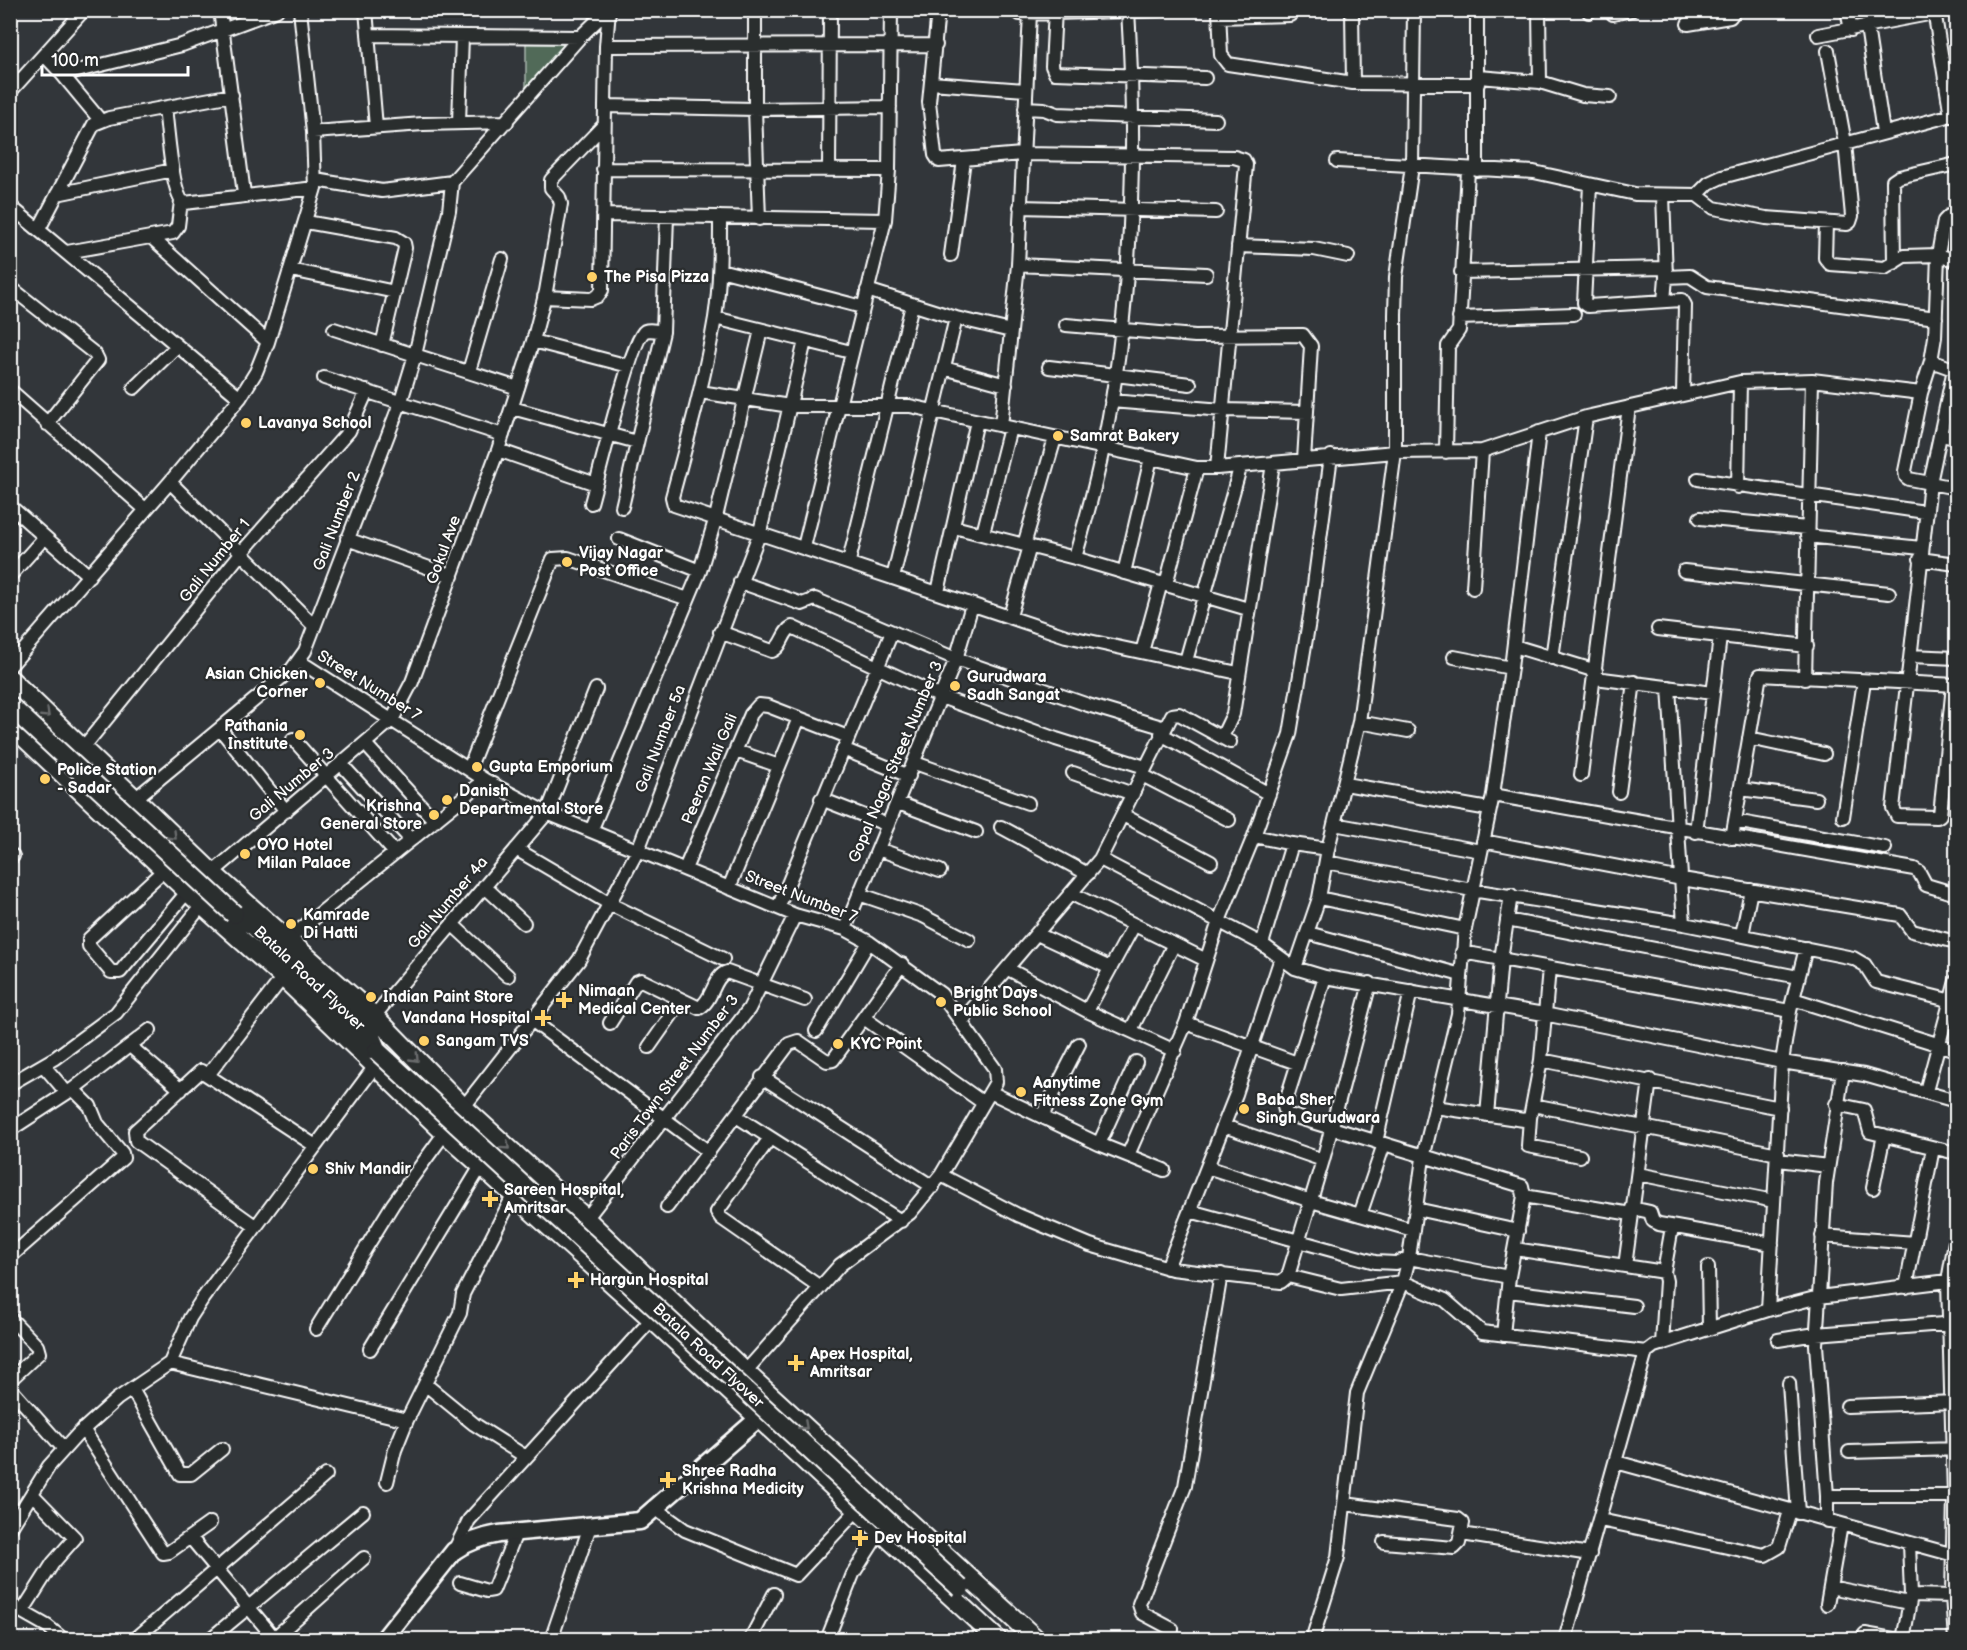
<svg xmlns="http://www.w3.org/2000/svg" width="1967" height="1650" font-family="'Balsamiq Sans',sans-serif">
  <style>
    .green { fill: #516b59; stroke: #a8b5ac; stroke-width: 1.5 }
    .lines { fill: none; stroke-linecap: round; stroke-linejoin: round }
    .street-casing { stroke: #fff; stroke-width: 16 }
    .secondary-casing { stroke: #fff; stroke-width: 21 }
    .primary-casing { stroke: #fff; stroke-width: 22 }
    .street { stroke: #2a2d2e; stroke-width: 12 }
    .secondary { stroke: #2a2d2e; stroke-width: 16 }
    .primary { stroke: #2a2d2e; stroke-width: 18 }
    .primary-bridge-casing { stroke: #fff; stroke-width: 22; stroke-linecap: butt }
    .primary-bridge { stroke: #2a2d2e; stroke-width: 18 }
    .oneway { stroke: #6a6c6d }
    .poi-dot { fill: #ffd166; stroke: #2a2d2e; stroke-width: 2 }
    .labels { text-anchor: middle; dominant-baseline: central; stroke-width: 4.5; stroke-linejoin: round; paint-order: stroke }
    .poi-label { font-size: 16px; font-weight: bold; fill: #fff; stroke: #2a2d2e; text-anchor: start }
    .street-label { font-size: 16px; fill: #fff; stroke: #2a2d2e }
  </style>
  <rect width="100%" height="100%" fill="#32363a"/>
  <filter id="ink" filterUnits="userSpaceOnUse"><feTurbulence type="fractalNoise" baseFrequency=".0167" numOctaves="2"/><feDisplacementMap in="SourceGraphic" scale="12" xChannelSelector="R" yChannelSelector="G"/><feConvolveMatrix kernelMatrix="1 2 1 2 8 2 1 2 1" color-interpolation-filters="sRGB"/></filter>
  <g filter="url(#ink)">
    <path class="green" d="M 526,40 L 570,42 L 526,89 Z"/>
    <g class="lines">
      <defs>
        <path id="street" d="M 220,10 L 244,194
          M 366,10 L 376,127
          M 755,10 L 755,109 L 759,219
          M 938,10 L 929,102 L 935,155 L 939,161 L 1022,154 L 1234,157 L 1244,160 L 1246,165 L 1217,468
          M 1016,10 L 1020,14 L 1159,10
          M 1055,10 L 1052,66 L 1055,73 L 1205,78
          M 1219,10 L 1221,55 L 1228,64 L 1353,83 L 1478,84
          M 1352,10 L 1353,83
          M 1477,10 L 1477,170
          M 1539,10 L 1540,82
          M 1589,10 L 1589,12
          M 1847,10 L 1851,30
          M 1934,10 L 1951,116
          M 1613,14 L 1631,10
          M 1219,17 L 1290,15
          M 1688,24 L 1730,17 L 1735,10
          M 1867,27 L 1883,132
          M 368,35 L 580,37
          M 1818,35 L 1934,13
          M 606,46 L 936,45
          M 44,55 L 61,73 L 77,71 L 182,45 L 277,10
          M 61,73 L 100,120
          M 1479,77 L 1540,82 L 1583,95 L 1610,97
          M 931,83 L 1025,90
          M 10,92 L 84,10
          M 605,106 L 755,109 L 890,107
          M 1025,108 L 1044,109 L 1057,114 L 1216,120
          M 165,109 C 168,127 171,193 184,203 L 315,188
          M 459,122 L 462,36
          M 313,132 L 423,124 L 507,122
          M 1337,161 L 1534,172 L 1635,194 L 1697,195 L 1714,208 L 1766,218 L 1847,224 L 1850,222 L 1852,216 L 1845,143 L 1828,51
          M 603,169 L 889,170
          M 829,170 L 830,10
          M 316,180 L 382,191 L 452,182 L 580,37 L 608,10
          M 1590,185 L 1584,303 L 1588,306 L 1682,300 L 1685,305 L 1683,394
          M 57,194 L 173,170
          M 1663,195 L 1666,277 L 1664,301
          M 1697,195 L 1709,183 L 1722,177 L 1956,114
          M 10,206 L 240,398
          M 1020,207 L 1216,212
          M 603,215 L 885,220
          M 720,217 C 720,251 720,285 715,318 C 705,378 688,438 672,497 L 674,505 L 1066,636 L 1238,673
          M 306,222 L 396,238 L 404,243 L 405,248 L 382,345
          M 1826,223 L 1825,258 L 1830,264 L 1885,268 L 1904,256 L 1938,255 L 1956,261
          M 39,229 L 94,124 L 109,118 L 232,95
          M 151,237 L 268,342
          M 1238,246 L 1314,249 L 1348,256
          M 67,252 L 173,233 L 178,226 L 181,201
          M 951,255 L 964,160
          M 1894,263 L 1893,181 L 1899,177 L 1956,164
          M 1018,265 L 1206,274
          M 291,270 L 395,292
          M 720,270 L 862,307
          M 1461,272 L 1665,268
          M 1666,277 L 1690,276 L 1707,287 L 1936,318
          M 10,287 L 95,354 L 98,360 L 47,424
          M 867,290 L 956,318 L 1011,331
          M 544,297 L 591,299 L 598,296 L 602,290 L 606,46 L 609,10
          M 715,318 L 851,352
          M 1459,318 L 1574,314
          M 1066,325 L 1195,336 L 1303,335 L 1311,346 L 1304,460
          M 334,329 L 518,388
          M 533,341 L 629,366
          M 1931,361 L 1956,370
          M 1049,367 L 1190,384
          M 944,368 L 1006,385
          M 1954,369 L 1930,483 L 1909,479 L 1906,477 L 1905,471 L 1921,393 L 1931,361 L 1935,337 L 1938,255 L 1944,221 L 1949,216 L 1956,217
          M 469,371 L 502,259
          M 324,378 L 503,435
          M 134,388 L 177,346
          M 10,390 L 145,509
          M 700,392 L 790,406 L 910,406 L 1197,468 L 1217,468 L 1395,452 L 1482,451 L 1586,417 L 1740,382 L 1812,380 L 1921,393
          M 1111,401 L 1223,410 L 1307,412
          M 512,408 L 637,442
          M 1001,426 L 1018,265 L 1030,13
          M 1941,435 L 1956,438
          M 498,450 L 596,484
          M 1446,452 L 1448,346 L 1459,330 L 1468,170
          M 1698,479 L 1925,512
          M 170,482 L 314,626
          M 1738,487 L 1740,382
          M 591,503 C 598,479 631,339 645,331 C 650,329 658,331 663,332
          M 10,506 L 89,576
          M 622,507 L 663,332 L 667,216
          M 1700,518 L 1807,528
          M 954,527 L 1075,558 L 1248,609
          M 983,533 L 1010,428
          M 1807,536 L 1921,548
          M 347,539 L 452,576
          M 619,539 L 700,571
          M 1024,545 L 1055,438
          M 804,547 L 885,220 L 889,170 L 891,10
          M 1075,558 C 1085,522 1096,485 1103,448 C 1132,306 1137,155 1128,10
          M 1920,559 L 1956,564
          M 849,561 L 912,305
          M 1684,571 L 1889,593
          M 1124,573 L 1151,458
          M 10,576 L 44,538
          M 893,578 L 956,318
          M 740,582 L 802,604 L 815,599 L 956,659 L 1088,705 L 1165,728
          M 1166,584 L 1197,468
          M 1473,588 L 1482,451
          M 938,592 L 977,421
          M 1010,616 L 1030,546
          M 1658,629 L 1807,646
          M 720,632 L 772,651 C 783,647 782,632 792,627 L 941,697 L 1056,739 L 1145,767
          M 1514,646 L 1596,671
          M 1142,652 L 1161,583
          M 1911,656 L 1956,658
          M 1454,657 L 1511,668
          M 1552,658 L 1586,417
          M 299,661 L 485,780 L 547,813 L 795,915 L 845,929 L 869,942 L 941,994 L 995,1069 L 996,1082 L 941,1175 L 910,1213 L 840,1265 L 745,1372
          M 1186,661 L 1240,468
          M 10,666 L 170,482 L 240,398 L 256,372 L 268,342 L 315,188 L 313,132 L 300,10
          M 1595,678 L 1713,693
          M 1805,679 L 1812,380
          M 1953,685 L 1940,815 L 1937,817 L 1897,816 L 1893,808 L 1930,483 L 1956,488
          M 1669,687 L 1684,924 L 1853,958 L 1865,965 L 1876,982 L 1956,1002
          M 1359,722 L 1408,731
          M 221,730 L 286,811
          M 1161,734 L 1269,794
          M 1222,737 L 1233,714 L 1273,464
          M 1749,738 L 1824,754
          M 293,739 L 395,853
          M 366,745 L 435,821
          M 82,749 L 242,552 L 349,431 L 367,391
          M 843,749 L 909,776
          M 736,751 L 779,766
          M 915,763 L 1028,803
          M 342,765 L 411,840
          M 469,769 L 553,559 L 568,558 L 688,599
          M 1073,773 L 1133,794
          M 1142,775 L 1229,820
          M 1581,775 L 1629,407
          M 1345,784 L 1489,809
          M 1740,789 L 1816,799
          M 1619,792 L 1634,682
          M 1493,795 L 1914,869 L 1919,872 L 1926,885 L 1956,894
          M 821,799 L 888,825
          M 130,803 L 292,669 L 305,651 L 401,401 L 415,355 L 449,211 L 452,182
          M 898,803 L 976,832
          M 1123,815 L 1211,862
          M 1843,817 L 1864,681
          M 1735,821 L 1885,848
          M 1334,824 L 1481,851
          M 1001,827 L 1088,874
          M 591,831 L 700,571 L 716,517 L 761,330
          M 1696,832 L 1720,637
          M 1254,836 L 1292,844 L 1262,944
          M 1732,838 L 1760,675 L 1956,685
          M 1483,841 L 1682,879 L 1900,915 L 1912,931 L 1956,942
          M 1292,844 L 1328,849
          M 516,849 L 610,904 L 723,959
          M 878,849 L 940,871
          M 10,854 L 13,856
          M 1100,859 L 1262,944 L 1295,968 L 1325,977 L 1284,1107 L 1286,1114 L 1522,1186 L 1524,1196 L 1509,1277 L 1503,1335
          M 1326,862 L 1472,890 L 1684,924
          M 685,869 L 751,714 L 759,705 L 768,706 L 848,737
          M 164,870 L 89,939 L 89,946 L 111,972 L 120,972 L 188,891
          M 212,873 L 392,720 L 412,682 L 498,450 L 533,341 L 546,291 L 561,204 L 559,197 L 551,188 L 551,180 L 604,125
          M 484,886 L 524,923
          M 729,888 L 799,718
          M 859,894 L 923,916 L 969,940
          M 1072,894 L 1206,960
          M 1319,898 L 1465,929
          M 778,908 L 892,632
          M 1507,920 L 1798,977
          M 452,924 L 508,976
          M 845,929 L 956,659 L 972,605
          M 1308,933 L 1461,975
          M 1037,934 L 1110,968
          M 1742,935 L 1751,890
          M 286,941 L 485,780
          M 1462,952 L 1790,1011
          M 1295,968 L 1319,898 L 1328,849 L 1359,722 L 1395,452 L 1395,315 L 1396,277 L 1412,166 L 1414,10
          M 1008,969 L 1087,1011 L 1175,1051
          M 1325,977 L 1544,1014 L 1782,1062 L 1864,1075 L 1956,1101
          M 1793,999 L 1956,1050
          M 1087,1011 L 1134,925
          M 374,1016 L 547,813 L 596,689
          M 864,1018 L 982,1102
          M 530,1019 L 709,1152
          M 962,1021 L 1100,859 L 1172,715 L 1179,714 L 1230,742
          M 610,1023 L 636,982 L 641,980 L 699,1008 C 713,1001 713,976 727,972 L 805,1000
          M 1186,1023 L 1297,1063
          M 1131,1030 L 1174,944
          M 816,1031 L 869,942
          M 130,1046 L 181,1090
          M 649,1047 L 682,1000
          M 1541,1060 L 1780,1108
          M 43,1065 L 67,1093
          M 1843,1071 L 1826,1183 L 1816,1345 L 1827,1496 L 1954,1496 L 1948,1281 L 1956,1281
          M 208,1075 L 283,977
          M 762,1077 L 933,1187
          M 10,1084 L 55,1058 L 116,1013 L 202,905
          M 1926,1091 L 1956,981
          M 990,1092 L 1099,1144 L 1164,1170
          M 1836,1104 L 1864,1110 L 1870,1132 L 1956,1153
          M 1533,1105 L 1778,1154
          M 1435,1107 L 1524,1120 L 1530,1118 L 1541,1060 L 1549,968
          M 459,1113 L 579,960 L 638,850 L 760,532 L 805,341
          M 1487,1115 L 1501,959 L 1511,895
          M 736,1116 L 901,1221
          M 1042,1116 L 1079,1044
          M 1530,1118 L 1528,1146 L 1580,1156
          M 1224,1126 L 1323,1160
          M 10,1130 L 73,1089 L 150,1030
          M 770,1138 L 717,1212 L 721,1218 L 820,1287
          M 1376,1142 L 1411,991
          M 1099,1144 L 1136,1062
          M 1128,1155 L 1186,1023 L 1219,921 L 1254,836 L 1290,734 L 1310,615 L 1331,456
          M 1778,1160 L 1828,1166
          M 1207,1167 L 1311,1201 L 1413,1230
          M 1638,1174 L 1774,1201
          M 941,1175 L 1018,1215 L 1090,1245 L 1172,1269 L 1281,1282 L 1288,1276 L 1323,1160 L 1370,983
          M 1873,1188 L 1884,1135
          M 1524,1196 L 1631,1214
          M 667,1207 L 789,1044 L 798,1041 L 827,1061 L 833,1060 L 902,964
          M 1632,1208 L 1650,1212 L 1653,1221 L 1659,1224 L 1772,1244
          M 1416,1209 L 1518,1231
          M 1190,1211 L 1375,1262 L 1396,1263 L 1409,1258 L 1509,1277
          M 1360,1215 L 1384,1144
          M 586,1219 L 749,1009 L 795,915
          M 255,1226 L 136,1141 L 135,1131 L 201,1071 L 314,1145
          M 1822,1236 L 1915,1243
          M 1515,1249 L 1664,1272 L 1666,1281 L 1662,1344
          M 10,1257 L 123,1158 L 122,1153 L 97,1123 L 90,1106 L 73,1089
          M 1625,1266 L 1650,1080
          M 1708,1267 L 1709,1329
          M 1167,1268 L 1236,1094 L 1281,958
          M 1664,1272 L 1672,1227
          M 1288,1276 L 1341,1289 L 1403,1282 L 1445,1300 L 1482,1332 L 1646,1352
          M 1906,1287 L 1933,1148
          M 1508,1291 L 1634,1306
          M 1768,1310 L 1819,1297 L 1948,1281 L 1956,1236
          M 10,1318 L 37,1346 L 39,1353 L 10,1380
          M 316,1329 L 393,1204 L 449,1127
          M 1778,1340 L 1816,1334 L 1956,1323
          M 370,1349 L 481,1166
          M 170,1363 L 407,1420 L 460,1313 L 463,1294 L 514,1194
          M 1789,1383 L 1798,1513
          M 425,1384 L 474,1424 L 526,1457
          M 10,1388 L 64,1449
          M 132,1389 L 180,1474 L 191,1474 L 222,1449
          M 1847,1406 L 1956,1402
          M 83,1429 L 163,1553 L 169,1552 L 210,1523
          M 1849,1452 L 1956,1449
          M 1616,1462 L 1954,1555
          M 387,1482 L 395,1450 L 407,1420
          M 1827,1496 L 1827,1521
          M 1345,1504 L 1458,1519 L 1463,1523 L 1459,1543 L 1454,1548 L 1384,1542
          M 656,1509 L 685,1530 L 796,1575 L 858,1509
          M 1600,1520 L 1765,1555 L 1779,1547 L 1790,1511
          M 10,1529 L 49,1466 L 77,1435 L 117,1399 L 170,1363 L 190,1318 L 203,1298 L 375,1066
          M 1462,1534 L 1590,1554
          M 190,1537 L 276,1640
          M 454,1551 L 469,1520 L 652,1319
          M 460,1583 L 487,1591 L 493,1590 L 516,1533
          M 1830,1587 L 1909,1603
          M 1911,1595 L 1952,1596
          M 1827,1604 L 1841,1525
          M 10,1605 L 47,1626 L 64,1640
          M 22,1612 L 53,1563 L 75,1538 L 32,1494
          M 1865,1634 L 1899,1640
          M 134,1640 L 326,1475
          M 209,1640 L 363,1512
          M 272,1640 L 364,1558
          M 551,1640 L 590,1526
          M 750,1640 L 774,1594
          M 827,1640 L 853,1574 L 881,1530
          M 1171,1640 L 1172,1629 L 1142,1613 L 1139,1604 L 1185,1486 L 1221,1274
          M 1312,1640 L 1338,1557 L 1357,1393 L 1403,1282 L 1409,1258 L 1423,1158 L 1458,1014 L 1465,929 L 1493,795 L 1511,668 L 1539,432
          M 1565,1640 L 1646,1352 L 1654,1346 L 1768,1310 L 1782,1062 L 1790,1011 L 1806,948
          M 1903,1640 L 1911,1595 L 1909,1543
          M 1955,1640 L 1952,1596 L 1954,1496 L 1956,1496"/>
        <path id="secondary" d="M 383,1640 L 454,1551 C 469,1541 482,1537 499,1534 L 640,1521 L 768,1410"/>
        <path id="primary" d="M 10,679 L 212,873 L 374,1016 L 463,1107 L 586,1219 L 745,1372 L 1037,1640
          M 10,724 L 202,905 L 283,977 L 445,1133 L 652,1319 L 998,1640
          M 234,914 L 254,926 L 371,1037 L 377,1051"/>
      </defs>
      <use href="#street" class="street-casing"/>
      <use href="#secondary" class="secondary-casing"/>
      <use href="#primary" class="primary-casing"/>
      <use href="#street" class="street"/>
      <use href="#secondary" class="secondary"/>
      <use href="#primary" class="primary"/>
      <defs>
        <path id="primary-bridge" d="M 10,706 L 234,914
          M 377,1051 L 960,1588"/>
      </defs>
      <use href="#primary-bridge" class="primary-bridge-casing"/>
      <use href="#primary-bridge" class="primary-bridge"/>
    </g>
    <defs><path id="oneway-chevron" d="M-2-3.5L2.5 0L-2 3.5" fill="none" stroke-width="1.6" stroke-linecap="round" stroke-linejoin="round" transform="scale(1.5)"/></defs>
    <g class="oneway">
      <use href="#oneway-chevron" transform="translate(46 714) rotate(44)"/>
      <use href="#oneway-chevron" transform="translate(173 836) rotate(44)"/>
      <use href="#oneway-chevron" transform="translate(415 1058) rotate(46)"/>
      <use href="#oneway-chevron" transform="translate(506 1146) rotate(42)"/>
      <use href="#oneway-chevron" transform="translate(804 1426) rotate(42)"/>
    </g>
  </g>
  <g class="poi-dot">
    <circle cx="592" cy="277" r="6"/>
    <circle cx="246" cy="423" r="6"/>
    <circle cx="1058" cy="436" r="6"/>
    <circle cx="567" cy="562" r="6"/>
    <circle cx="320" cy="683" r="6"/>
    <circle cx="955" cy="686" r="6"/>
    <circle cx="300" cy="735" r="6"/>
    <circle cx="477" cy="767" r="6"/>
    <circle cx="45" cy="779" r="6"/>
    <circle cx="447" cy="800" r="6"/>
    <circle cx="434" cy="815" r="6"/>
    <circle cx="245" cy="854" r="6"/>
    <circle cx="291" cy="924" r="6"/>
    <circle cx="371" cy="997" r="6"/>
    <path d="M561 991h6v6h6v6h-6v6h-6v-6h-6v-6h6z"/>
    <circle cx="941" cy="1002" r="6"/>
    <path d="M540 1009h6v6h6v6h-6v6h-6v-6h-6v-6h6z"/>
    <circle cx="424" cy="1041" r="6"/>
    <circle cx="838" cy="1044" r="6"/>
    <circle cx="1021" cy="1092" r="6"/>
    <circle cx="1244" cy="1109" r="6"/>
    <circle cx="313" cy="1169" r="6"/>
    <path d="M487 1190h6v6h6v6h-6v6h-6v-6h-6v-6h6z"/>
    <path d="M573 1271h6v6h6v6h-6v6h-6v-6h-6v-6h6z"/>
    <path d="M793 1354h6v6h6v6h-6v6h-6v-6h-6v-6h6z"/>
    <path d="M665 1471h6v6h6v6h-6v6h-6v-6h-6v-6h6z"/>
    <path d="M857 1529h6v6h6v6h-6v6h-6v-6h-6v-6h6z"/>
  </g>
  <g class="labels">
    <g class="poi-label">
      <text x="604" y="277">The Pisa Pizza</text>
      <text x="258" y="423">Lavanya School</text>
      <text x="1070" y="436">Samrat Bakery</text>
      <text x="579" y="553">Vijay Nagar<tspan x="579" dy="18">Post Office</tspan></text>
      <text x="308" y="674" text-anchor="end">Asian Chicken<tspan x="308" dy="18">Corner</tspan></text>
      <text x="967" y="677">Gurudwara<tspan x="967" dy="18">Sadh Sangat</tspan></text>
      <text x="288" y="726" text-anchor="end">Pathania<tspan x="288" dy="18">Institute</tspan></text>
      <text x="489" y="767">Gupta Emporium</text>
      <text x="57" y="770">Police Station<tspan x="57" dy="18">- Sadar</tspan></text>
      <text x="459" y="791">Danish<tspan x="459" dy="18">Departmental Store</tspan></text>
      <text x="422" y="806" text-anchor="end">Krishna<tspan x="422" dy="18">General Store</tspan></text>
      <text x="257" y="845">OYO Hotel<tspan x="257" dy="18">Milan Palace</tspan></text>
      <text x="303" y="915">Kamrade<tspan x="303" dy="18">Di Hatti</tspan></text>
      <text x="578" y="991">Nimaan<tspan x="578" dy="18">Medical Center</tspan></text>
      <text x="953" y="993">Bright Days<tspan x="953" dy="18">Public School</tspan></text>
      <text x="383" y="997">Indian Paint Store</text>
      <text x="530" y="1018" text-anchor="end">Vandana Hospital</text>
      <text x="436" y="1041">Sangam TVS</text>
      <text x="850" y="1044">KYC Point</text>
      <text x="1033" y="1083">Aanytime<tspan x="1033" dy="18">Fitness Zone Gym</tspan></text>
      <text x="1256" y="1100">Baba Sher<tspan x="1256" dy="18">Singh Gurudwara</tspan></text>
      <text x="325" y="1169">Shiv Mandir</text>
      <text x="504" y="1190">Sareen Hospital,<tspan x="504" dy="18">Amritsar</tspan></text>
      <text x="590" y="1280">Hargun Hospital</text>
      <text x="810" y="1354">Apex Hospital,<tspan x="810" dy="18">Amritsar</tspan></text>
      <text x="682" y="1471">Shree Radha<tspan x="682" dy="18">Krishna Medicity</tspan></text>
      <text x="874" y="1538">Dev Hospital</text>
    </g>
    <g class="street-label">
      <text transform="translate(337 521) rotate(-69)">Gali Number 2</text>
      <text transform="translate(444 550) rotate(-70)">Gokul Ave</text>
      <text transform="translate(215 561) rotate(-51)">Gali Number 1</text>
      <text transform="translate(369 686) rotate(32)">Street Number 7</text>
      <text transform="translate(661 739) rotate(-69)">Gali Number 5a</text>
      <text transform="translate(896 762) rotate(-67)">Gopal Nagar Street Number 3</text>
      <text transform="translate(710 769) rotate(-67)">Peeran Wali Gali</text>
      <text transform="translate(292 785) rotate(-40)">Gali Number 3</text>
      <text transform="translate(801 897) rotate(21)">Street Number 7</text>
      <text transform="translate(448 903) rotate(-50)">Gali Number 4a</text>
      <text transform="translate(309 979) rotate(43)">Batala Road Flyover</text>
      <text transform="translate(675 1077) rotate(-53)">Paris Town Street Number 3</text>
      <text transform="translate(708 1356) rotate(43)">Batala Road Flyover</text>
    </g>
  </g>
  <rect width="1967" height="1650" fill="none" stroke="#2a2d2e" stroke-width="36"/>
  <rect x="18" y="18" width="1931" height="1614" fill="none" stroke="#fff" stroke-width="2" filter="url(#ink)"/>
  <path d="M42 66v9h146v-9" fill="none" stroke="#ffffff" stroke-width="3"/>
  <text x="51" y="66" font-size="18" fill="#ffffff" stroke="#2a2d2e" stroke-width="4.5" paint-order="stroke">100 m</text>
</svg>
